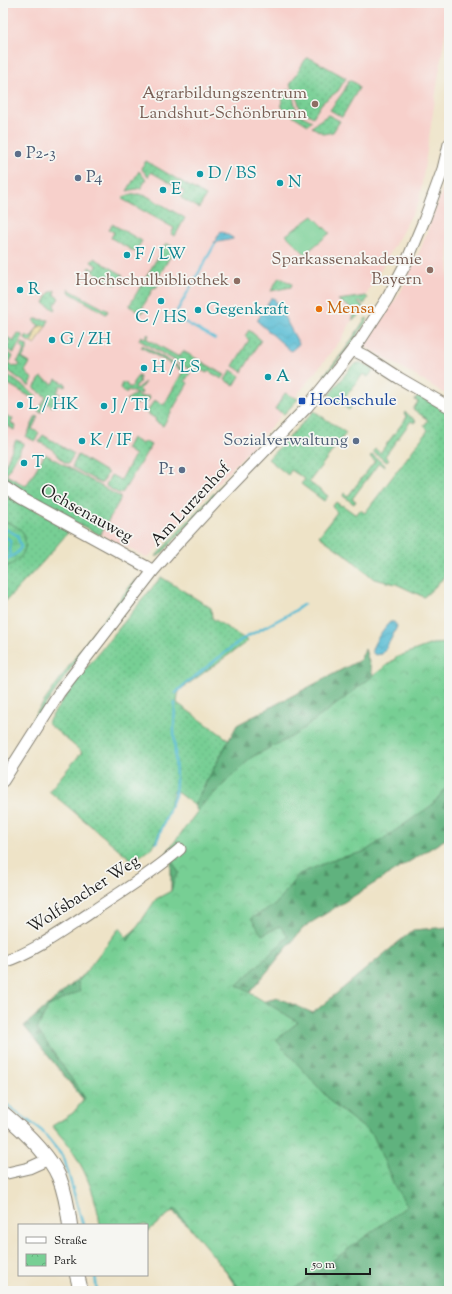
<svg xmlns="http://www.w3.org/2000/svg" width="452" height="1294" font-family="'Sorts Mill Goudy',serif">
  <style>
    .built { fill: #f7d0cb }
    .grass { fill: url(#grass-dots); stroke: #4a7658 }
    .forest { fill: url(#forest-firs); stroke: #3e674d }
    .wetland { fill: url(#wetland-marsh); stroke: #4a7658 }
    .sand { fill: url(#sand-dots); stroke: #857b5d }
    .park { fill: url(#park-crowns); stroke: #4a7658 }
    .pitch { fill: #77cf94; stroke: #4a7658 }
    .water { fill: url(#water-waves); stroke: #396c78 }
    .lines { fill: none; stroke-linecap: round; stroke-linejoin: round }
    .stream { stroke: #56bcd4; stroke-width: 2.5 }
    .minor-casing { stroke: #858072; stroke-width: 13 }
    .major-casing { stroke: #858072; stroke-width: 16 }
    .minor { stroke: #fff; stroke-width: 11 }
    .major { stroke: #fff; stroke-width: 14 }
    .education-dot { fill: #8d6e63; stroke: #f6f6f2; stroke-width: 1.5 }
    .service-dot { fill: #5c6f8a; stroke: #f6f6f2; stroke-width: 1.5 }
    .culture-dot { fill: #0f9aa8; stroke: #f6f6f2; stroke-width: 1.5 }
    .food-dot { fill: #e8710a; stroke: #f6f6f2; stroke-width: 1.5 }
    .transit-dot { fill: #1a4fb4; stroke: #f6f6f2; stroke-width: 1.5 }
    .labels { text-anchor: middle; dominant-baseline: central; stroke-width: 3.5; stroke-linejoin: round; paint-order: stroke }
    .education-label { font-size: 17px; fill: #785e54; stroke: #f6f6f2; text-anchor: end }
    .service-label { font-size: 17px; fill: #4e5e75; stroke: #f6f6f2; text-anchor: start }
    .culture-label { font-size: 17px; fill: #0d838f; stroke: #f6f6f2; text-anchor: start }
    .food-label { font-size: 17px; fill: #c56008; stroke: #f6f6f2; text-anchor: start }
    .transit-label { font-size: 17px; fill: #164399; stroke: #f6f6f2; text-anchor: start }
    .street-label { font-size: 17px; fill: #1c1c1c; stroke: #f6f6f2 }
  </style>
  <defs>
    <pattern id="grass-dots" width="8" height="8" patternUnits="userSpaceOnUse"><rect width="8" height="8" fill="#77cf94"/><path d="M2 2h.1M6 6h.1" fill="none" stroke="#66b17f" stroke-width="1.8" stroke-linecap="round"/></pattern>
    <pattern id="forest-firs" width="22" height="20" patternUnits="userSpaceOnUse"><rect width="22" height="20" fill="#61b27e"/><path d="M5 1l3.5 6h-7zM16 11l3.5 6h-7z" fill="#4f9066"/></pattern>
    <pattern id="wetland-marsh" width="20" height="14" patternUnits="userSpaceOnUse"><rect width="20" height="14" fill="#77cf94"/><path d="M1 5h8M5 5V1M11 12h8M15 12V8" fill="none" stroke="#66b17f"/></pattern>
    <pattern id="sand-dots" width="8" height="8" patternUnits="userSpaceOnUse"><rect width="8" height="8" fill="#eeda9e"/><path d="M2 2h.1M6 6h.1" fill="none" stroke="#ccba88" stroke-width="1.8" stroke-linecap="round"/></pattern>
    <pattern id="park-crowns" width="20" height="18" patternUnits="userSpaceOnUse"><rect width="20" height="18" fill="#77cf94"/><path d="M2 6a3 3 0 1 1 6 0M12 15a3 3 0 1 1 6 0" fill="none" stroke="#66b17f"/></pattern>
    <pattern id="water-waves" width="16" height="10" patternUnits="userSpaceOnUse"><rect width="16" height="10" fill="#56bcd4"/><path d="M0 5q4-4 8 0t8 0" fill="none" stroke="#4aa1b5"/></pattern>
  </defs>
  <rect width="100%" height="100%" fill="#f6f6f2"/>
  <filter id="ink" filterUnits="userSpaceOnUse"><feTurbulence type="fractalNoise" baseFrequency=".025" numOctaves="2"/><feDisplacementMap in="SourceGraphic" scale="8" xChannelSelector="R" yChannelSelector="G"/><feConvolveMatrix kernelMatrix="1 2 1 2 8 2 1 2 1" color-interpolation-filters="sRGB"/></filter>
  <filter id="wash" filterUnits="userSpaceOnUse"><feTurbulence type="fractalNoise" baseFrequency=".012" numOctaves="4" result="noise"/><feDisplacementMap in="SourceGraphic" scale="16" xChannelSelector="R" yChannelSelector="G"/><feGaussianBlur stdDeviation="0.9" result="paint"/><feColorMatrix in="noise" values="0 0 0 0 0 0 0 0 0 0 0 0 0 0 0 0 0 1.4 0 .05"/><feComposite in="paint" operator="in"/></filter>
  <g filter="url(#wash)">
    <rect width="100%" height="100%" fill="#eee3c7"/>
    <path class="built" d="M 3,3 L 449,3 L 449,9 L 419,202 L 341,340 L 278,419 L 149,557 L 146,557 L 46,507 L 3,480 Z
      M 449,172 L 449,396 L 365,346 L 401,291 L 421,248 Z"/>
    <path class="grass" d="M 307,58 L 312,59 L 346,78 L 338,91 L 322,103 L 313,117 L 300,109 L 296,93 L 290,85 L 305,60 Z
      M 349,80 L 357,84 L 359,88 L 342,117 L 330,110 L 344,91 Z
      M 288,89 L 292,93 L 297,113 L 312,121 L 308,125 L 284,110 C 278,103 284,96 288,89 Z
      M 328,115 L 340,121 L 333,132 L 324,134 L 312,127 L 316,123 Z
      M 146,161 L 206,196 L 199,208 L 181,198 L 184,191 L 151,172 L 148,177 L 141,168 Z
      M 139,171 L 146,180 L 141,188 L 127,191 Z
      M 138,194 L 147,196 L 185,218 L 175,236 L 171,234 L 174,228 L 122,199 L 125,196 Z
      M 112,224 L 142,241 L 135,252 L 111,238 L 114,232 L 109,230 Z
      M 166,243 L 178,250 L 178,251 L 174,250 L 159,276 L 162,278 L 156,288 L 154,287 L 142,308 L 145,309 L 142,313 L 129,306 Z
      M 94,258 L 123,275 L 116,285 L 88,269 L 89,267 L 95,270 L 97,266 L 91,262 Z
      M 279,277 L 292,284 L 291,287 L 271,291 Z
      M 68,289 L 108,311 L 106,314 L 70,293 Z
      M 55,290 L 54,295 L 59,298 L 54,306 L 56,308 L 55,310 L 44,303 L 49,293 Z
      M 366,296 L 368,298 L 364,304 L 360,301 L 358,303 L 363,306 L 357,317 L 352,320 L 356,311 L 338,300 Z
      M 366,318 L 368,319 L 352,343 L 325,377 L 324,375 L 344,351 Z
      M 35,319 L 49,320 L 46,326 C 37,326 35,334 32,341 L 29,342 L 25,339 L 26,335 L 31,338 L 39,325 L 34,322 Z
      M 249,330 L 261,340 L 242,372 L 233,366 L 249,340 L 245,336 Z
      M 18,333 L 22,335 L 22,338 L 14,353 L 6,349 L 10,342 L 3,337 L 3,335 L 14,341 Z
      M 148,334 L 149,335 L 147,339 L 179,357 L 183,351 L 225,375 L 222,379 L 208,371 L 207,373 L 196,368 L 193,371 L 139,340 L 141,336 L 145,338 Z
      M 22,343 L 27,345 L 27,351 L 22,358 L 30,363 L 25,371 L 28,375 L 33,379 L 29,386 L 6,369 L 9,364 L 14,367 L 15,366 L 18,367 L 20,364 L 17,362 L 25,350 L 20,347 Z
      M 142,345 L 190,373 L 185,381 L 188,383 L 163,426 L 155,421 L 156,419 L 147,413 L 154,400 L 164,405 L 183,371 L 141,347 Z
      M 5,352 L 13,356 L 3,373 L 3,355 Z
      M 358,363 L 361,363 L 374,369 L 368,377 L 363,374 L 343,400 L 351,407 L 349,410 L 329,395 L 352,366 Z
      M 231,370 L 240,376 L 234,386 L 225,380 Z
      M 5,373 L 37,396 L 34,399 L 3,381 L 3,376 Z
      M 138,376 L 140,377 L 139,383 L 135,387 L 135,388 L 136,389 L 145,382 L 139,390 L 142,392 L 141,394 L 135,393 L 128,390 L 126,393 L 125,393 L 120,388 L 122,383 L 126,383 L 128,387 L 132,387 L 134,381 Z
      M 41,377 L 53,384 L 56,379 L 66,384 L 65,387 L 61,385 L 57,392 L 60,394 L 53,407 L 47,403 L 41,413 L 38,411 L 46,397 L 34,388 Z
      M 285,393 L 298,399 L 284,414 L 275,409 Z
      M 136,394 L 139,397 L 143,397 L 148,396 L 150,398 L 149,400 C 137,402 141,408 126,400 L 134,395 Z
      M 419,395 L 449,413 L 449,571 L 438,584 L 424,597 L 396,584 L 374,579 L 351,559 L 319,536 L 337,512 L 332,507 L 336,502 L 341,506 L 342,505 L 356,515 L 360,510 L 365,513 L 428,430 L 424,426 L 428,420 L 413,409 L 418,402 L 415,400 Z
      M 314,411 L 346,433 L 309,482 L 328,496 L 324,501 L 301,484 L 305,479 L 291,470 L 288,475 L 268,459 Z
      M 405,412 L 416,421 L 414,423 L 411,421 L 385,456 L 389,460 L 387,462 L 373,452 L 375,449 L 380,453 L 407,417 L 404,414 Z
      M 4,414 L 13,419 L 11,423 L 16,426 L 14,430 L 3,423 L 3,417 Z
      M 36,416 L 38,417 L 32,429 L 39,433 L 35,441 L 26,437 Z
      M 275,430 L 274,435 L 219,492 L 216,490 Z
      M 43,435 L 74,454 L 68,464 L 63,461 L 51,448 L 39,442 Z
      M 132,438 L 142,444 L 144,441 L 151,445 L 123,492 L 121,493 L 118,493 L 107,487 L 106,485 L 111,475 L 121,480 L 135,455 L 126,449 Z
      M 16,440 L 24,443 L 6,475 L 26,486 L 45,454 L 120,497 L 120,500 L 100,535 L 46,507 L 3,480 L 3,470 Z
      M 78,455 L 108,473 L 102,483 L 100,483 L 72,467 Z
      M 372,455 L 385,465 L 384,467 L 379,463 L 352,499 L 356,501 L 354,504 L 343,496 L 344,493 L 348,496 L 375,461 L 370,457 Z
      M 3,490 L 70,530 L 42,563 L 3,604 Z
      M 214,493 L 216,495 L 160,555 L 155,557 Z
      M 161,577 L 211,608 L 212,618 L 248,641 L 181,689 L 178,694 L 177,703 L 229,740 L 194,805 L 174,790 L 167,815 L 153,847 L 133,861 L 49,791 L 82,752 L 47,723 L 78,678 Z
      M 136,579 L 134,586 L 95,634 L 35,720 L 32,719 L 88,639 Z"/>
    <path class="forest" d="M 365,649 L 378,693 L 449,701 L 449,837 L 304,927 L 237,1008 L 278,998 L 313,1013 L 413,930 L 449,927 L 449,1291 L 239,1291 L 204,1240 L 178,1217 L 24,1026 L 171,898 L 171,862 L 204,823 L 194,805 L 237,725 L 360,660 Z"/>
    <path class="wetland" d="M 3,521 C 9,523 15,525 20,529 C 23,532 25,537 25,541 C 27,555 15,564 3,568 Z"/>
    <path class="sand" d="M 40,326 L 46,326 L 35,345 L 29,342 L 32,341 L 36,330 Z"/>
    <path class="park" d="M 449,643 L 449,784 L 432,805 L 364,852 L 335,859 L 299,874 L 275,905 L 251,918 L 262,935 L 280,926 L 288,937 L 237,985 L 298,1022 L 276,1040 L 335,1106 L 373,1135 L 394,1185 L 407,1206 L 291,1291 L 242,1291 L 175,1209 L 147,1232 L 147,1225 L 100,1225 C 97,1200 87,1173 73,1152 C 67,1143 59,1134 52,1126 L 73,1113 L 85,1098 L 37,1029 L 49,1006 L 80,991 L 78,982 L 120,927 L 128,941 L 156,899 L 171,891 L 175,878 L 179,873 L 167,852 L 203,804 L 252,757 L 293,736 L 345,698 L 397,657 L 432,644 Z"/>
    <path class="pitch" d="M 313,216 L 330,233 L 305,254 L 286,235 Z"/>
    <path class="water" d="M 221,231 L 233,238 L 233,239 L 214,243 Z
      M 271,298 L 274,298 L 299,344 L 291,351 L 257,321 Z
      M 390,622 L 394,622 L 397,626 C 395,632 386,649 382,654 L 375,655 C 373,653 372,653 372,650 C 373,644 385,626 390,622 Z"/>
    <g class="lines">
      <path class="stream" d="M 177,311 L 215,244
        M 181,320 L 215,339
        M 3,528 L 17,535 L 21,547 L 17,553 L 9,558
        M 3,535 L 10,540 C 10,547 11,551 9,558 L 3,561
        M 176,693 L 183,686 L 241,640 L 293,612 L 304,604
        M 156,843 L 175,795 L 176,780 L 174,729 L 175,703
        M 3,1102 L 42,1131 L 64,1158 L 83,1225
        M 95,1275 L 97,1291"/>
    </g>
  </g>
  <g filter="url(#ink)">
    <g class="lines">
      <defs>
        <path id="minor" d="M 353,350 L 365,356 L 399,378 L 449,407
          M 3,486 L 21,498 L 145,566 L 153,571
          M 3,781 L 59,693 L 153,571 L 173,548 L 221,496 L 307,407 L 337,370 L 361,339 L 387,299 L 407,261 L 425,218 L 443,169 L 449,144
          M 3,962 C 33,953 67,928 93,911 C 122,891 153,873 180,849
          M 3,1174 L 29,1168 L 49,1159"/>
        <path id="major" d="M 3,1113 C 22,1129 49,1154 59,1177 C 65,1192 68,1209 70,1225
          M 77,1275 L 81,1291"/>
      </defs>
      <use href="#minor" class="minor-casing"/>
      <use href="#major" class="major-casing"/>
      <use href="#minor" class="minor"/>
      <use href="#major" class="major"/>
    </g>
  </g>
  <g class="education-dot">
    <circle cx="315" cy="104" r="4"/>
    <circle cx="430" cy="270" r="4"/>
    <circle cx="237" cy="281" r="4"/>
  </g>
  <g class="service-dot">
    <circle cx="18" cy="154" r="4"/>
    <circle cx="78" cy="178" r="4"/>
    <circle cx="356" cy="441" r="4"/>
    <circle cx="182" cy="470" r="4"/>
  </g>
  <g class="culture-dot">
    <circle cx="200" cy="174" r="4"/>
    <circle cx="280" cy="183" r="4"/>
    <circle cx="163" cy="190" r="4"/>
    <circle cx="127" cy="255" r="4"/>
    <circle cx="20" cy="290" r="4"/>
    <circle cx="161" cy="301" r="4"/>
    <circle cx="198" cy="310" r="4"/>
    <circle cx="52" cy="340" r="4"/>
    <circle cx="144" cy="368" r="4"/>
    <circle cx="268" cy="377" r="4"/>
    <circle cx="20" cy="405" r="4"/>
    <circle cx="104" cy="406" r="4"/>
    <circle cx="82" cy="441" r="4"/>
    <circle cx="24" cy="463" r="4"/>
  </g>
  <circle class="food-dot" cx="319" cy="309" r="4"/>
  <rect class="transit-dot" x="298" y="397" width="8" height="8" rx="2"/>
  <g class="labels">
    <g class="education-label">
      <text x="307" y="94">Agrarbildungszentrum<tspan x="307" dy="20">Landshut-Schönbrunn</tspan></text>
      <text x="422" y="260">Sparkassenakademie<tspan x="422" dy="20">Bayern</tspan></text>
      <text x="229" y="281">Hochschulbibliothek</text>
    </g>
    <g class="service-label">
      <text x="26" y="154">P2-3</text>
      <text x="86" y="178">P4</text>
      <text x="348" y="441" text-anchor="end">Sozialverwaltung</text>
      <text x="174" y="470" text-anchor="end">P1</text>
    </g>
    <g class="culture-label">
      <text x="208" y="174">D / BS</text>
      <text x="288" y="183">N</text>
      <text x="171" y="190">E</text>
      <text x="135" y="255">F / LW</text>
      <text x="28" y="290">R</text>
      <text x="206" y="310">Gegenkraft</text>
      <text x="161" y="318" text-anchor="middle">C / HS</text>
      <text x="60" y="340">G / ZH</text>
      <text x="152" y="368">H / LS</text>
      <text x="276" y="377">A</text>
      <text x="28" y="405">L / HK</text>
      <text x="112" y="406">J / TI</text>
      <text x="90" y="441">K / IF</text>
      <text x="32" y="463">T</text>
    </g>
    <g class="food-label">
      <text x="327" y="309">Mensa</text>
    </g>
    <g class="transit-label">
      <text x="310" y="401">Hochschule</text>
    </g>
    <g class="street-label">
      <text transform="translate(191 505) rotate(-47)">Am Lurzenhof</text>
      <text transform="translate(86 514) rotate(29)">Ochsenauweg</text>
      <text transform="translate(84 895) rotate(-33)">Wolfsbacher Weg</text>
    </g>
  </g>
  <rect width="452" height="1294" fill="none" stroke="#f6f6f2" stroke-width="16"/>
  <rect x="18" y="1224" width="130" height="52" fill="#f6f6f2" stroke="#9f9f9c"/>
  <rect x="26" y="1237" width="20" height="6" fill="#ffffff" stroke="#9f9f9c"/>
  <text x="54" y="1244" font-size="12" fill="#1c1c1c">Straße</text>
  <rect x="26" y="1254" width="20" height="12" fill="url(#park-crowns)" stroke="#9f9f9c"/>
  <text x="54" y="1264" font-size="12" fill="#1c1c1c">Park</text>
  <path d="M306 1268v6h64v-6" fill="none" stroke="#1c1c1c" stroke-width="2"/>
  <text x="312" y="1268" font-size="12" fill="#1c1c1c" stroke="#f6f6f2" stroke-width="3" paint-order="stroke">50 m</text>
</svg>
